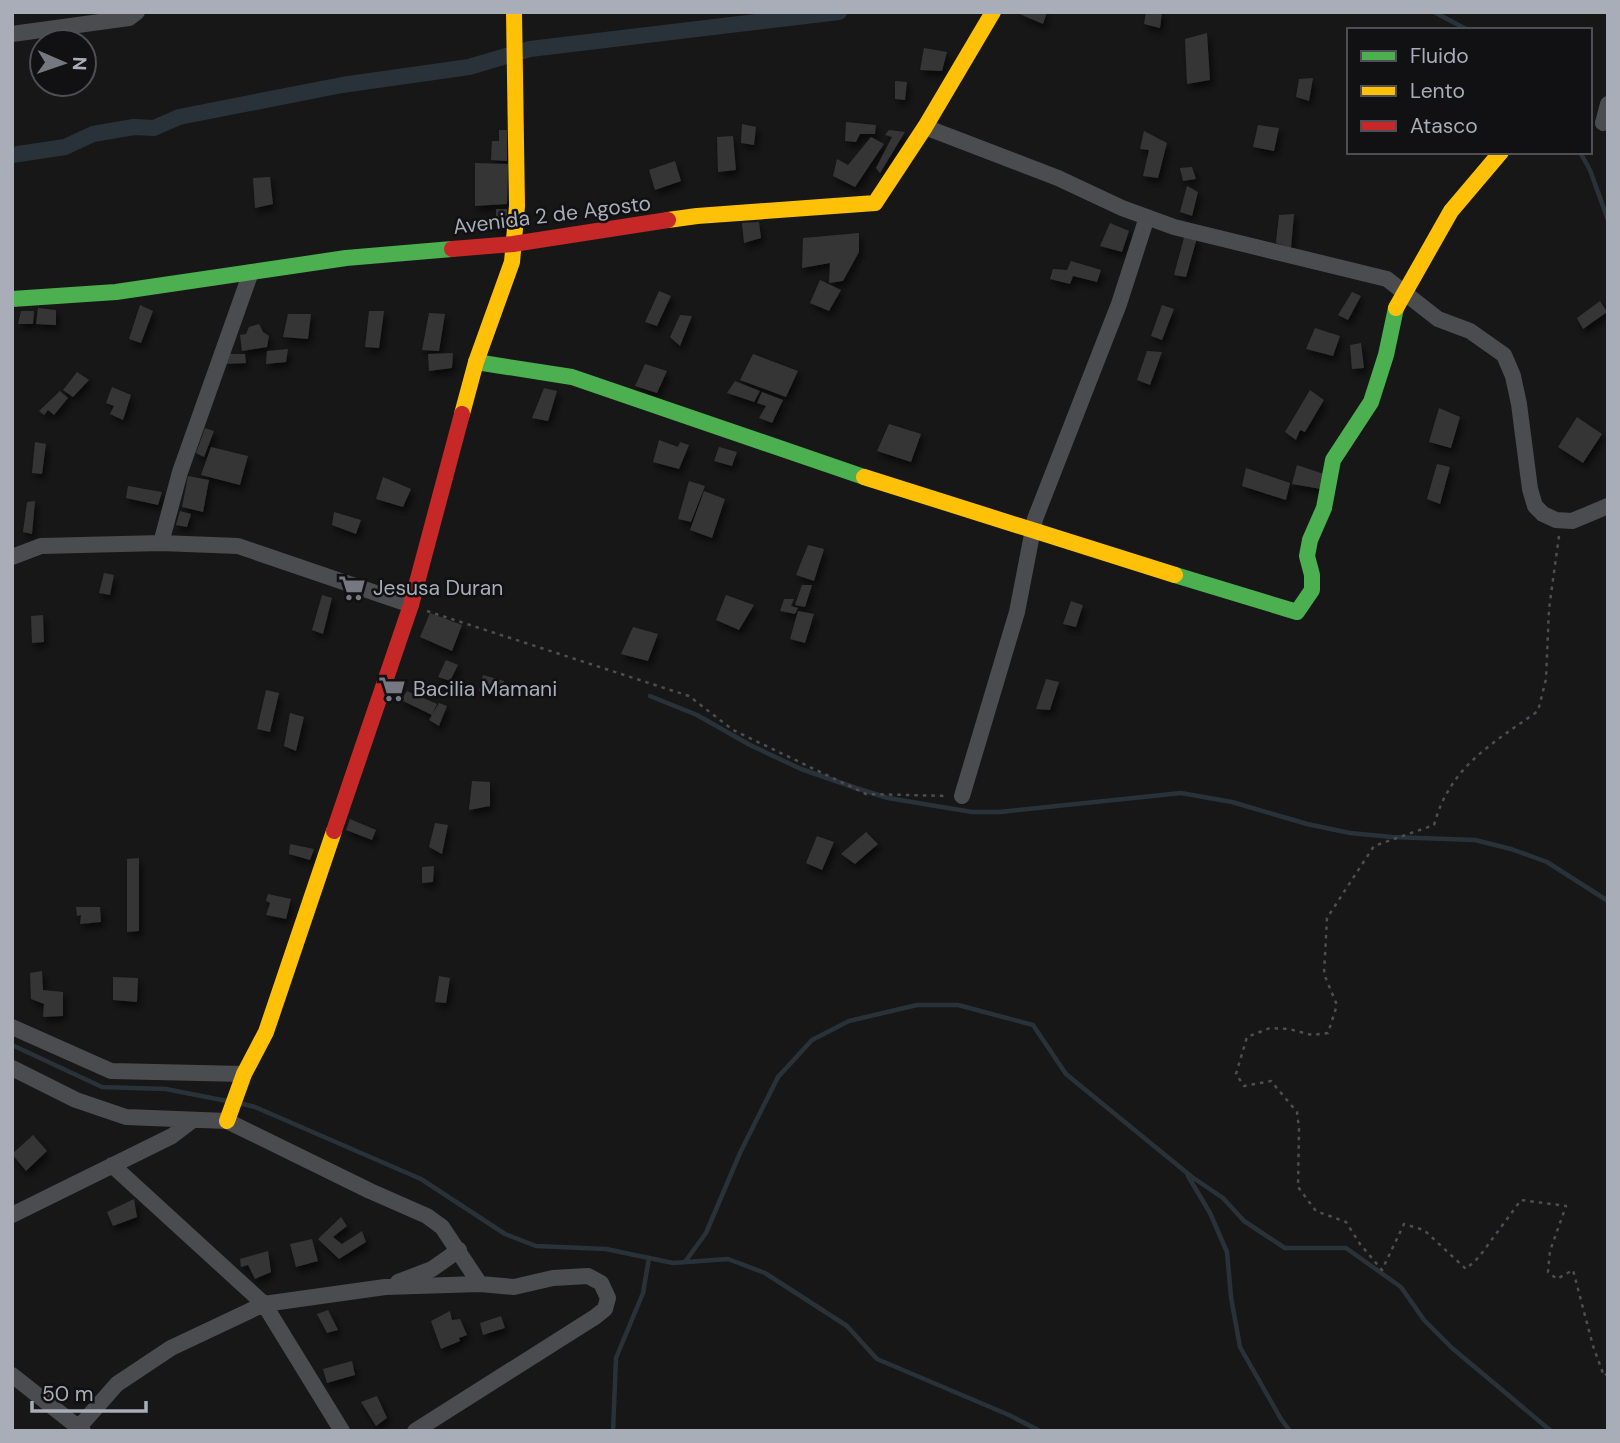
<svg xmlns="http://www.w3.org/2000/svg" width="1620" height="1443" font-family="'DM Sans',sans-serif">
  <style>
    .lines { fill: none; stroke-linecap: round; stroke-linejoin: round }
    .stream { stroke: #2a3239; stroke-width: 4.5 }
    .canal { stroke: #2a3239; stroke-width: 16 }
    .building { fill: #353536; filter: url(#shadow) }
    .path { stroke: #4d4e52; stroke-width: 2.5; stroke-dasharray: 3.5 5; stroke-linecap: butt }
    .street { stroke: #4b4c50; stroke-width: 16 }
    .fast { stroke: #4caf50; stroke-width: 16 }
    .slow { stroke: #ffc107; stroke-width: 16 }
    .jam { stroke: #c62828; stroke-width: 16 }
    .labels { text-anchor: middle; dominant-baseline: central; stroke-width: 5; stroke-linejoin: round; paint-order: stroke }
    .street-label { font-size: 21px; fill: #a8adb8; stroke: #111113 }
    .poi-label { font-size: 21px; fill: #a8adb8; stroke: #111113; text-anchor: start }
  </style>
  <defs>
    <filter id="shadow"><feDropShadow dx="3" dy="5" stdDeviation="3.5" flood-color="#0009"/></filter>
  </defs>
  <rect width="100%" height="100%" fill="#171717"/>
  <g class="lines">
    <path class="stream" d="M 1434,12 L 1468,30
      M 1580,152 L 1590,170 L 1608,220
      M 650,696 L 697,715 L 750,745 L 801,769 L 856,788 L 888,798 L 972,812 L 1000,812 L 1181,793 L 1232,802 L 1307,824 L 1350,833 L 1392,837 L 1475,840 L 1511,849 L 1547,862 L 1608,901
      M 12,1045 L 102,1087 L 166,1089 L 227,1101
      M 239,1103 L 255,1107 L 421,1179 L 505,1234 L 536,1246 L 606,1249 L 673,1263 L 728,1259 L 765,1273 L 847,1326 L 877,1359 L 1009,1415 L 1040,1431
      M 1188,1176 L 1210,1213 L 1227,1252 L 1231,1297 L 1240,1347 L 1281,1419 L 1290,1431
      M 685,1262 L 706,1233 L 740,1153 L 778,1077 L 812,1040 L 849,1021 L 917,1005 L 958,1005 L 1033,1025 L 1066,1074 L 1192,1177 L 1223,1198 L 1244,1221 L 1285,1248 L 1346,1248 L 1401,1287 L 1424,1320 L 1452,1348 L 1551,1431
      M 613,1431 L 616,1358 L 643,1293 L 649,1258"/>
    <path class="canal" d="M 12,155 L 65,147 L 93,134 L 134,127 L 154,128 L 179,117 L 342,85 L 469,67 L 530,49 L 839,12"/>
  </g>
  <path class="building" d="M 1015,12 L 1047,12 L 1043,24 Z
    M 1146,12 L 1162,12 L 1160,28 L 1144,24 Z
    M 1207,33 L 1210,80 L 1187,84 L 1185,39 Z
    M 924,48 L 947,52 L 942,71 L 920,70 Z
    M 1313,78 L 1309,101 L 1296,97 L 1299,79 Z
    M 895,81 L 907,82 L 905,100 L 895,99 Z
    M 846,122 L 876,125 L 875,134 L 860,134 L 856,142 L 845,141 Z
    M 742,124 L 756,127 L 754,145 L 741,143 Z
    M 1258,125 L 1279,128 L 1274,151 L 1253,147 Z
    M 499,130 L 507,130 L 507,161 L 491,160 L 492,141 L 499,141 Z
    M 889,130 L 905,132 L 880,173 L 876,168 L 892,137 L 885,135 Z
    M 1144,131 L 1167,143 L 1158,178 L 1143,176 L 1149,150 L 1140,149 Z
    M 733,136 L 736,170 L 718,172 L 717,137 Z
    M 871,137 L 884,144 L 855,187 L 833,176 L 837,159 L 848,165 Z
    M 675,161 L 681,181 L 655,190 L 649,170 Z
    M 475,163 L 508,164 L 507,204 L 475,206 Z
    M 1192,167 L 1196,179 L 1183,181 L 1180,168 Z
    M 270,177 L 273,204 L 255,208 L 253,178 Z
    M 1187,186 L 1198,192 L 1192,216 L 1180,212 Z
    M 496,209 L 507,209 L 507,230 L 496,229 Z
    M 1294,214 L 1291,248 L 1276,243 L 1279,215 Z
    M 759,222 L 761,238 L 744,243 L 742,223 Z
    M 1110,223 L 1129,231 L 1122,252 L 1100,246 Z
    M 859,233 L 859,252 L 843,281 L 829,283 L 830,263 L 802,268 L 803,238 Z
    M 1185,234 L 1197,238 L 1186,277 L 1174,275 Z
    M 1071,261 L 1101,270 L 1097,282 L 1073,276 L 1070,284 L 1050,279 L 1053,269 L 1067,270 Z
    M 820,280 L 841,290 L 829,311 L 810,303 Z
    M 659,291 L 671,296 L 657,326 L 645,322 Z
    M 1352,292 L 1361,296 L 1348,320 L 1338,315 Z
    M 1600,301 L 1607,312 L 1583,329 L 1577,318 Z
    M 140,305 L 153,311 L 141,343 L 129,339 Z
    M 1162,305 L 1174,309 L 1162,340 L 1151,336 Z
    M 38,308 L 56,310 L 56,325 L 36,324 Z
    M 21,311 L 34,311 L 33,324 L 18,324 Z
    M 369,311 L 384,311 L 379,348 L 365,347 Z
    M 429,313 L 445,314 L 439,351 L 422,350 Z
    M 288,314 L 311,314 L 308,339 L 283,337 Z
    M 680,315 L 692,316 L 680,346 L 670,337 Z
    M 259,324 L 263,332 L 269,336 L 267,347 L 242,351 L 240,335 L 246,334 L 249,327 Z
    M 1315,328 L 1340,336 L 1333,356 L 1306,349 Z
    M 1361,343 L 1364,368 L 1352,369 L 1350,345 Z
    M 288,349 L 286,362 L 266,364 L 267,351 Z
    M 1147,351 L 1162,352 L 1150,385 L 1137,380 Z
    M 453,353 L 452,368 L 429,371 L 428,354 Z
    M 228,354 L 245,354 L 246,363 L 225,364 Z
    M 753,354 L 798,371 L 786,397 L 740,380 Z
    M 645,364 L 667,371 L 657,393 L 635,386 Z
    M 77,372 L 89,380 L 73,397 L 63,390 Z
    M 735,381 L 760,391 L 754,402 L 727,393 Z
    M 112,387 L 131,395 L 123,420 L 110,414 L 114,406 L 106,403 Z
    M 544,388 L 557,391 L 548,421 L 532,418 Z
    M 1310,390 L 1324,400 L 1305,432 L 1300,430 L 1296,440 L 1285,432 Z
    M 60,391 L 68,398 L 54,415 L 48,410 L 44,415 L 39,411 Z
    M 762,392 L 783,400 L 772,423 L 759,418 L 766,406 L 757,403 Z
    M 1439,408 L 1460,417 L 1451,448 L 1429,442 Z
    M 1577,417 L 1602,434 L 1583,463 L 1558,447 Z
    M 889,424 L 921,434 L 911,462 L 877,451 Z
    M 205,428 L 214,431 L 204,457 L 196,453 Z
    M 659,440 L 678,447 L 680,442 L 689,445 L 679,469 L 653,462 Z
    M 35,442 L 46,444 L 42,474 L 32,473 Z
    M 211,447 L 248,456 L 240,485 L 201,475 Z
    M 719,447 L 737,452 L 732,466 L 714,461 Z
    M 1437,464 L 1450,467 L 1440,504 L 1427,499 Z
    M 1297,465 L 1324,474 L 1321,489 L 1292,484 Z
    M 1246,468 L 1290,483 L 1286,500 L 1242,486 Z
    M 188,476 L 209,480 L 203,512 L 182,507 Z
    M 383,477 L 411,489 L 403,507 L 376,499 Z
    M 689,481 L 705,486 L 691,522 L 678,519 Z
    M 128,486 L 162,492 L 158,505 L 126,498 Z
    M 704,491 L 725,499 L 712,538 L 690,530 Z
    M 35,501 L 32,534 L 23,532 L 27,502 Z
    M 180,511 L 191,514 L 187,527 L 176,525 Z
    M 334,512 L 361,520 L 356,534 L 332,525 Z
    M 808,545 L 824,549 L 814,581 L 796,575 Z
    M 104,573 L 114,575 L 110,595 L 99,593 Z
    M 802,585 L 812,585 L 805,607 L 795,605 Z
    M 322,595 L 332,598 L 323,634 L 312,630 Z
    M 726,595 L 754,605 L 739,630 L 716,620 Z
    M 784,599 L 794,599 L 791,606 L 798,608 L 795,614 L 780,611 Z
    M 1071,601 L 1083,605 L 1076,627 L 1063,624 Z
    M 798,611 L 814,614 L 805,643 L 790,639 Z
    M 430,613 L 462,625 L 452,651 L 420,637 Z
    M 43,615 L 44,642 L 32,643 L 31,616 Z
    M 633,627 L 658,634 L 648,661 L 621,654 Z
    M 446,660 L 458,665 L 450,681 L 438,677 Z
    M 483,675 L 504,681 L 500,696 L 479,691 Z
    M 1046,679 L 1059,682 L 1050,710 L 1036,709 Z
    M 266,690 L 279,693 L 270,732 L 257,729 Z
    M 407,691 L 437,704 L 432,715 L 401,700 Z
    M 439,703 L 447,706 L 439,726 L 429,720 Z
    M 290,713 L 304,717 L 296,751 L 284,746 Z
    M 472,781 L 490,782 L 490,806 L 469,810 Z
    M 350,819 L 376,830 L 372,840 L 346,830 Z
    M 435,823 L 448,825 L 442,854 L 429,847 Z
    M 866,832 L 878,844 L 855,864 L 841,854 Z
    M 817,836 L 834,842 L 822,870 L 806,863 Z
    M 290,844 L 314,849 L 310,860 L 289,854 Z
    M 139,858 L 139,931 L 127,932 L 127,859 Z
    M 434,866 L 433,882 L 422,883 L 422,867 Z
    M 268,894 L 291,899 L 286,919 L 266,915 L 270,903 L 266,901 Z
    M 76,907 L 100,907 L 101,922 L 80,924 L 81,915 L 77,916 Z
    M 42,971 L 43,990 L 63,992 L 63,1016 L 43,1017 L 44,1004 L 31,999 L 30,973 Z
    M 439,976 L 450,978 L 446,1003 L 435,1002 Z
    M 113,977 L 138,978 L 137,1002 L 113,1000 Z
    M 33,1135 L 47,1151 L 26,1171 L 12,1154 Z
    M 134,1199 L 137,1217 L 113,1226 L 107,1212 Z
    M 341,1217 L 347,1226 L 333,1237 L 342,1244 L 362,1231 L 366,1242 L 339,1259 L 318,1239 Z
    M 312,1239 L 318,1261 L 296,1267 L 290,1244 Z
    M 268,1251 L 271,1272 L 255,1279 L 248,1265 L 241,1267 L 240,1259 Z
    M 328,1310 L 338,1330 L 327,1333 L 317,1314 Z
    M 450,1311 L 452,1320 L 460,1319 L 467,1335 L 459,1338 L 460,1341 L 441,1349 L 431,1321 Z
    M 501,1316 L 505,1328 L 483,1335 L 480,1323 Z
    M 352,1361 L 355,1375 L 327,1383 L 323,1369 Z
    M 377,1396 L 387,1418 L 376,1426 L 361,1402 Z"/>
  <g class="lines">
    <path class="path" d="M 1559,536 L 1549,609 L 1546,679 L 1538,711 C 1492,744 1450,766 1434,825 L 1374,846 L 1327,918 L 1324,974 L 1337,1005 L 1328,1033 L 1312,1035 L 1289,1029 L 1270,1028 L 1247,1037 L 1236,1074 L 1244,1086 L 1271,1081 L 1297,1112 L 1299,1129 L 1298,1187 L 1316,1211 L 1346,1222 L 1360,1244 L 1382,1270 L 1404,1224 L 1424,1230 L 1466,1269 L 1479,1257 L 1521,1200 L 1566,1206 L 1550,1251 L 1548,1272 L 1557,1279 L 1573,1270 L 1593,1346 L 1604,1376 L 1608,1373
      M 427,611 L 689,696 L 733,730 L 866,794 L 947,796"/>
    <path class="street" d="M 12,34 L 129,18 L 137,12
      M 1603,123 L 1608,104
      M 925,127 L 1058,178 L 1122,208 L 1174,227 L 1387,279 L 1438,319 L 1470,331 L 1504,355 L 1513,376 L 1519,404 L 1530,489 L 1535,506 L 1543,514 L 1556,520 L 1572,521 L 1608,506
      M 161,543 L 180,472 L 251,272
      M 12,557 L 41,546 L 161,543 L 238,546 L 411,605
      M 962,796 L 1017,612 L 1035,519 L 1119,304 L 1147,217
      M 12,1027 L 111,1071 L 244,1074
      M 12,1068 L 76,1100 L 126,1117 L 227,1121 L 370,1191 L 427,1216 L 442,1227 L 480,1284
      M 112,1165 L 264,1304 L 342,1431
      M 12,1215 L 172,1136 L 193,1120
      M 398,1282 L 432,1269 L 459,1250
      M 12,1375 L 83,1431
      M 79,1427 L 117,1384 L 171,1348 L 264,1304 L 385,1287 L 480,1284 L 514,1287 L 553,1278 L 588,1276 L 601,1283 L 608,1298 L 605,1309 L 595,1317 L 415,1431"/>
    <path class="fast" d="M 12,299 L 116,292 L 346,258 L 452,249
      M 476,362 L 572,377 L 864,477
      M 1175,575 L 1297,612 L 1312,590 L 1312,575 L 1307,556 L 1310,540 L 1324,508 L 1333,460 L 1371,402 L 1386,355 L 1396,308"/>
    <path class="slow" d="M 668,220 L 697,216 L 875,203 L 925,127 L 993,12
      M 1396,308 L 1451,211 L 1501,152
      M 462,414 L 476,362 L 512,262 L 517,206 L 514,12
      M 864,477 L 1175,575
      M 227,1121 L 244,1074 L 266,1032 L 334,831"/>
    <path class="jam" d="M 452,249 L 513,244 L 668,220
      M 334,831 L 411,605 L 462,414"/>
  </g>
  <defs>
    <symbol id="supermarket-bare" viewBox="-9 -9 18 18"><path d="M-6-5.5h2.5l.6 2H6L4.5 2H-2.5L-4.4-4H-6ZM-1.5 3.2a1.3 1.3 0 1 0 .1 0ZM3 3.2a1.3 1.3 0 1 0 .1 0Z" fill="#757880" stroke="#111113" stroke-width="2.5" paint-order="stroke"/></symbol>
  </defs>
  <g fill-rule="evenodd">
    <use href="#supermarket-bare" x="333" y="569" width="38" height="38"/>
    <use href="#supermarket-bare" x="373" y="670" width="38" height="38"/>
  </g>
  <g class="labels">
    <g class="street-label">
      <text transform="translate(552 215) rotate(-7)">Avenida 2 de Agosto</text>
    </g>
    <g class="poi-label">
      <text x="373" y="588">Jesusa Duran</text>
      <text x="413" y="689">Bacilia Mamani</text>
    </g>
  </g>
  <rect width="1620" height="1443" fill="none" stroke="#a8adb8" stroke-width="28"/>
  <rect x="1347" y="28" width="245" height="126" fill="#111113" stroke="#4d4f55" stroke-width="2"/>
  <rect x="1361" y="51" width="35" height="10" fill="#4caf50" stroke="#4d4f55" stroke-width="2"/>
  <text x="1410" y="63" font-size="21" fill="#a8adb8">Fluido</text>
  <rect x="1361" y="86" width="35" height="10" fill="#ffc107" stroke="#4d4f55" stroke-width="2"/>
  <text x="1410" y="98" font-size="21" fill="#a8adb8">Lento</text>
  <rect x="1361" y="121" width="35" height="10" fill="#c62828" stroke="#4d4f55" stroke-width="2"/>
  <text x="1410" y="133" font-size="21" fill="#a8adb8">Atasco</text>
  <g transform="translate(63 63) rotate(92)"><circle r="33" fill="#111113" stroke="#4d4f55" stroke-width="2"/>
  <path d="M0-5L12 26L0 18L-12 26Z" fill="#757880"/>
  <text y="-10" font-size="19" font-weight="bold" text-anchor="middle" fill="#a8adb8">N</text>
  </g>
  <path d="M32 1401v10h114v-10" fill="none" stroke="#a8adb8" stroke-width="3.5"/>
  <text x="42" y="1401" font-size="21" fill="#a8adb8" stroke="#111113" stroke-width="5" paint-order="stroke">50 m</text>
</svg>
